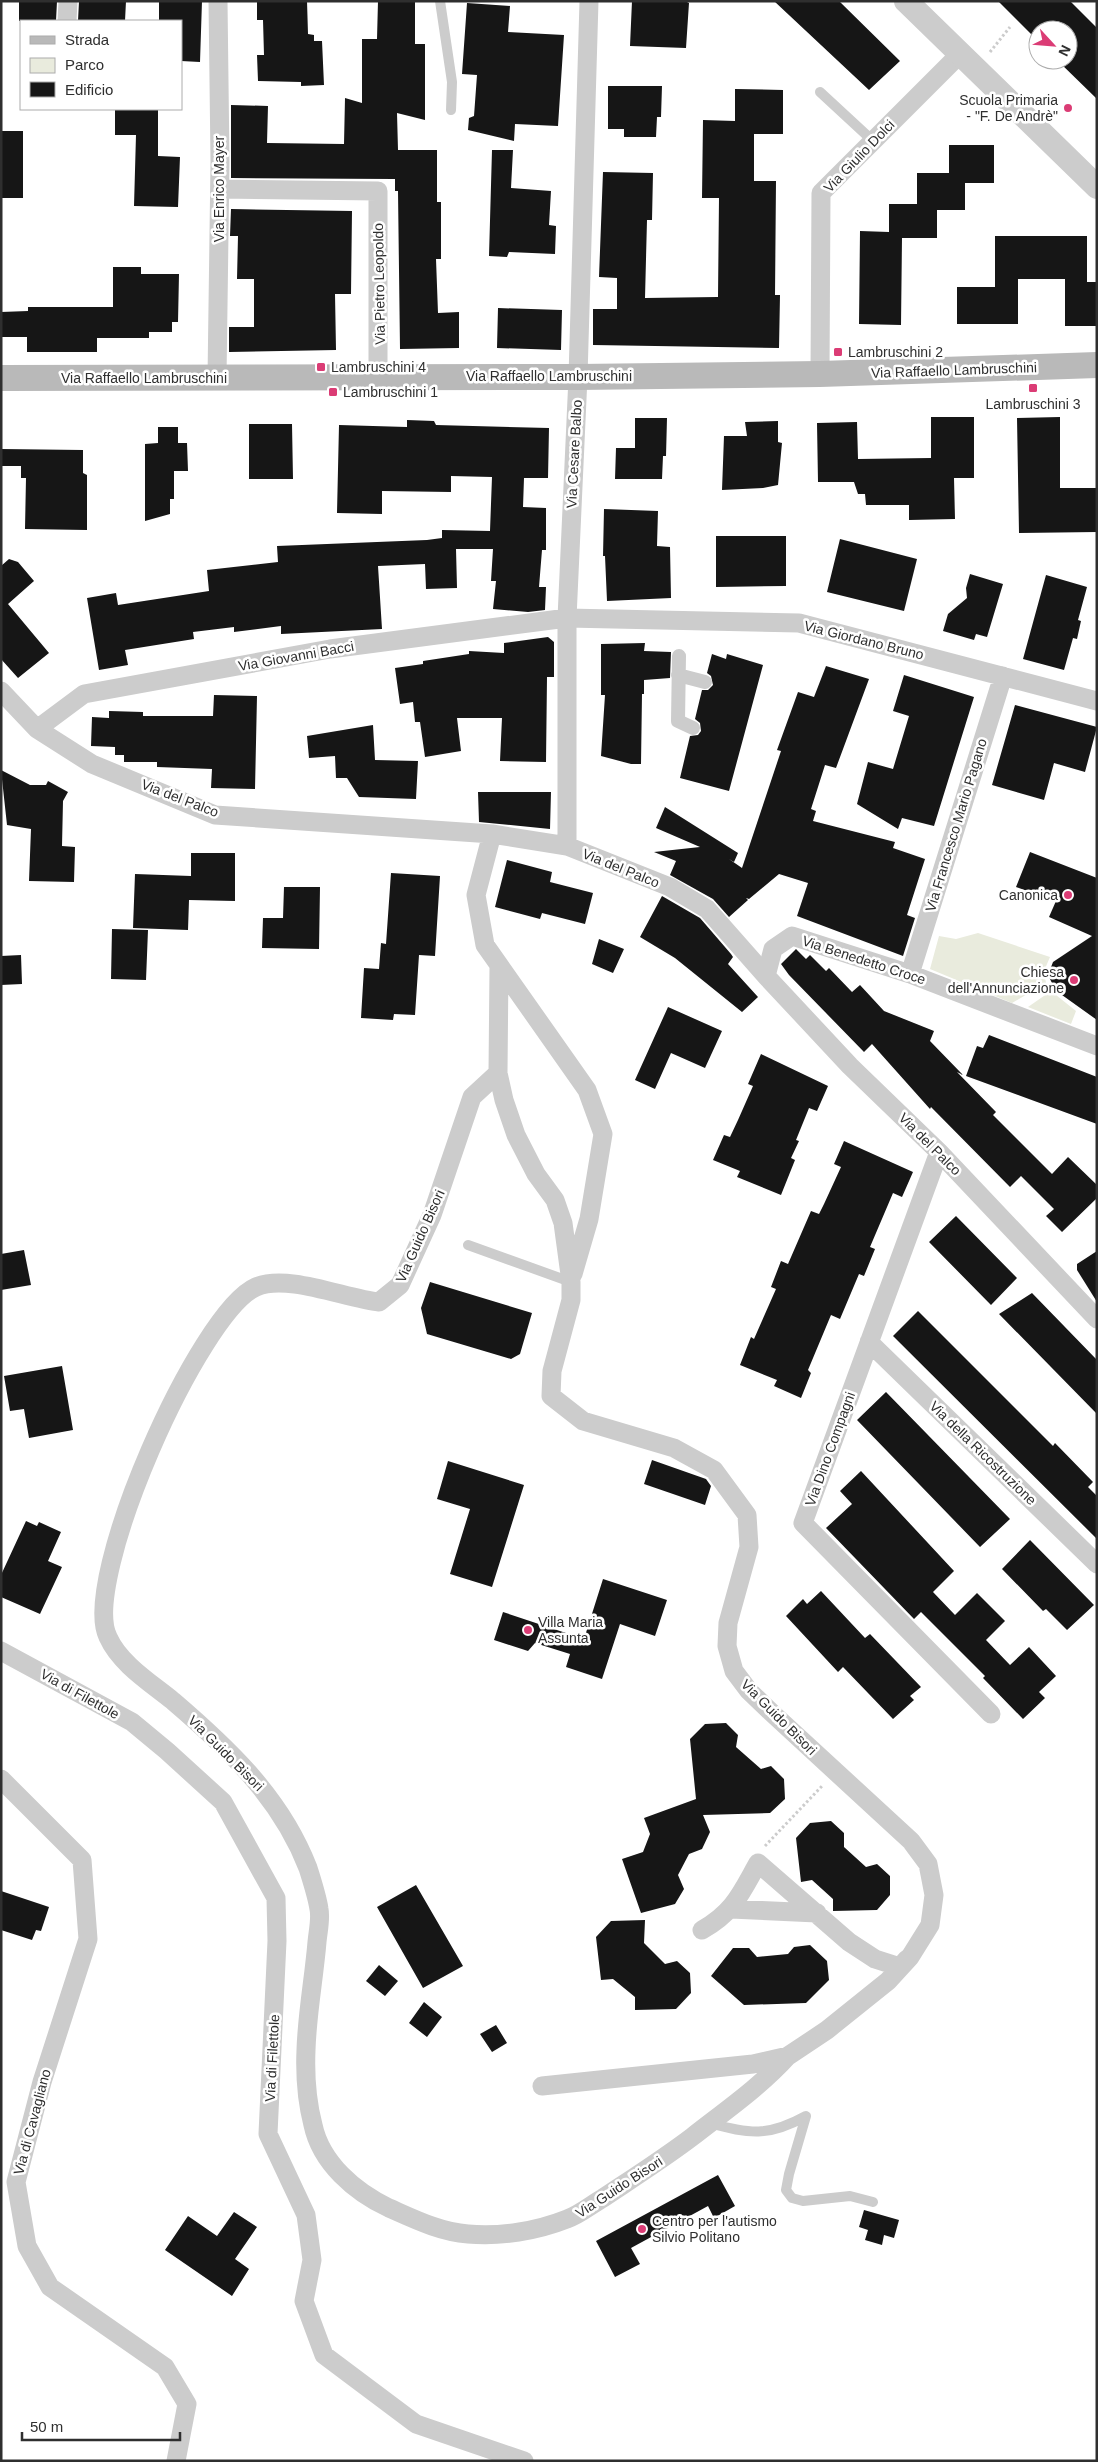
<svg xmlns="http://www.w3.org/2000/svg" width="1098" height="2462" font-family="Helvetica,sans-serif">
  <style>
    .green { fill: #e9ebdd }
    .building { fill: #161616 }
    .lines { fill: none; stroke-linecap: round; stroke-linejoin: round }
    .path { stroke: #ccc; stroke-width: 3; stroke-dasharray: 2.5 2.5; stroke-linecap: butt }
    .service { stroke: #ccc; stroke-width: 10 }
    .pedestrian { stroke: #ccc; stroke-width: 14 }
    .minor { stroke: #ccc; stroke-width: 19 }
    .tertiary { stroke: #ccc; stroke-width: 24 }
    .secondary { stroke: #b9b9b9; stroke-width: 26 }
    .poi-dot { fill: #db3c75; stroke: #fff; stroke-width: 2 }
    .labels { text-anchor: middle; dominant-baseline: central; stroke-width: 5; stroke-linejoin: round; paint-order: stroke }
    .poi-label { font-size: 14px; fill: #2f2f2f; stroke: #fff; text-anchor: start }
    .street-label { font-size: 14px; fill: #2f2f2f; stroke: #fff }
  </style>
  <rect width="100%" height="100%" fill="#fff"/>
  <path class="green" d="M 978,933 L 1050,957 L 1044,971 L 1046,983 L 1012,1003 L 930,969 L 939,936 L 956,939 Z
    M 1051,991 L 1076,1011 L 1071,1024 L 1028,1007 Z"/>
  <path class="building" d="M 19,1 L 57,1 L 56,21 L 19,21 Z
    M 79,1 L 126,1 L 125,21 L 78,21 Z
    M 159,1 L 202,1 L 200,62 L 181,61 L 181,21 L 159,21 Z
    M 257,1 L 307,1 L 308,34 L 314,35 L 314,41 L 322,41 L 324,85 L 301,86 L 301,82 L 258,81 L 257,55 L 264,55 L 263,20 L 257,20 Z
    M 378,1 L 415,1 L 415,44 L 425,44 L 425,120 L 397,113 L 398,150 L 437,150 L 437,202 L 441,202 L 441,259 L 436,259 L 438,313 L 459,312 L 459,348 L 400,349 L 398,191 L 395,191 L 395,179 L 231,178 L 231,105 L 268,106 L 267,143 L 344,144 L 345,98 L 362,103 L 362,39 L 377,39 Z
    M 632,1 L 685,1 L 689,3 L 686,48 L 630,46 Z
    M 774,1 L 839,1 L 900,61 L 869,90 Z
    M 998,1 L 1070,1 L 1097,28 L 1097,99 L 1057,60 L 1068,60 L 1068,30 L 1038,30 L 1038,41 Z
    M 467,3 L 510,6 L 508,32 L 564,35 L 558,126 L 515,124 L 514,141 L 468,130 L 469,118 L 474,116 L 477,75 L 462,74 Z
    M 608,86 L 662,86 L 661,117 L 657,117 L 656,137 L 624,137 L 624,129 L 608,129 Z
    M 735,89 L 783,90 L 783,134 L 754,134 L 754,181 L 776,181 L 775,295 L 780,295 L 779,348 L 593,345 L 593,309 L 617,309 L 617,278 L 599,277 L 603,172 L 653,173 L 652,220 L 647,220 L 645,298 L 718,297 L 719,198 L 702,198 L 703,120 L 735,121 Z
    M 115,109 L 158,109 L 158,156 L 180,157 L 178,207 L 134,206 L 136,135 L 115,135 Z
    M 1,131 L 23,131 L 23,198 L 1,198 Z
    M 949,145 L 994,145 L 994,183 L 965,183 L 965,210 L 937,210 L 937,238 L 902,238 L 901,325 L 859,324 L 860,231 L 889,232 L 889,204 L 917,204 L 917,173 L 949,173 Z
    M 492,150 L 513,150 L 511,188 L 551,191 L 549,225 L 556,226 L 555,254 L 509,252 L 507,257 L 489,256 Z
    M 231,209 L 352,211 L 351,294 L 335,294 L 336,350 L 229,352 L 229,327 L 254,327 L 254,279 L 237,279 L 238,236 L 230,236 Z
    M 995,236 L 1087,236 L 1087,282 L 1097,282 L 1097,326 L 1065,326 L 1065,279 L 1018,279 L 1018,324 L 957,324 L 957,287 L 995,287 Z
    M 113,267 L 141,267 L 141,274 L 179,274 L 178,322 L 172,322 L 172,332 L 149,332 L 149,338 L 97,338 L 97,352 L 27,352 L 27,337 L 1,337 L 1,312 L 28,311 L 28,307 L 113,307 Z
    M 498,308 L 562,310 L 561,350 L 497,348 Z
    M 931,417 L 974,417 L 974,478 L 954,478 L 955,519 L 909,520 L 909,505 L 866,505 L 865,494 L 858,494 L 854,482 L 818,482 L 817,423 L 857,422 L 858,459 L 931,458 Z
    M 1060,417 L 1060,488 L 1097,488 L 1097,532 L 1019,533 L 1017,418 Z
    M 635,418 L 667,418 L 666,456 L 663,456 L 662,479 L 615,479 L 616,448 L 635,448 Z
    M 407,420 L 434,421 L 436,425 L 549,428 L 548,478 L 524,478 L 523,507 L 546,508 L 546,550 L 542,550 L 539,587 L 546,587 L 545,610 L 528,612 L 493,609 L 496,581 L 491,581 L 493,549 L 456,549 L 457,588 L 426,589 L 425,564 L 378,566 L 382,629 L 281,634 L 281,626 L 234,632 L 234,627 L 193,632 L 194,639 L 125,650 L 128,665 L 99,670 L 87,598 L 116,593 L 118,605 L 209,591 L 207,570 L 278,562 L 277,546 L 427,540 L 442,538 L 442,530 L 490,531 L 492,477 L 451,476 L 451,492 L 382,491 L 382,514 L 337,513 L 339,425 L 407,427 Z
    M 778,421 L 778,442 L 782,443 L 778,485 L 763,488 L 722,490 L 724,436 L 747,436 L 745,422 Z
    M 249,424 L 292,424 L 293,479 L 249,479 Z
    M 158,427 L 178,427 L 178,443 L 187,443 L 188,471 L 174,471 L 174,499 L 170,499 L 170,514 L 145,521 L 145,444 L 158,443 Z
    M 1,449 L 83,450 L 83,473 L 87,475 L 87,530 L 25,529 L 26,478 L 21,478 L 21,466 L 1,466 Z
    M 604,509 L 658,511 L 657,546 L 670,547 L 671,598 L 607,601 L 605,556 L 603,556 Z
    M 716,536 L 786,536 L 786,586 L 716,587 Z
    M 840,539 L 917,559 L 904,611 L 827,592 Z
    M 9,559 L 18,562 L 34,581 L 8,604 L 49,653 L 18,678 L 1,659 L 1,566 Z
    M 970,574 L 1003,584 L 987,637 L 976,634 L 974,640 L 943,631 L 948,614 L 967,598 L 966,588 Z
    M 1046,575 L 1087,587 L 1078,620 L 1081,621 L 1077,639 L 1073,638 L 1064,670 L 1023,659 Z
    M 548,637 L 554,642 L 554,677 L 547,677 L 546,762 L 500,761 L 502,718 L 457,718 L 461,751 L 425,757 L 420,722 L 415,722 L 413,702 L 400,704 L 395,668 L 423,664 L 423,661 L 469,654 L 469,651 L 504,653 L 504,643 Z
    M 645,643 L 644,651 L 671,652 L 670,678 L 644,680 L 644,694 L 642,694 L 641,764 L 631,764 L 601,756 L 605,695 L 601,695 L 601,644 Z
    M 712,654 L 726,659 L 727,654 L 763,665 L 729,791 L 680,778 L 690,736 L 698,735 L 701,731 L 700,723 L 695,719 L 702,690 L 708,690 L 713,685 L 711,676 L 707,673 Z
    M 826,666 L 869,679 L 836,768 L 825,765 L 811,809 L 816,811 L 813,821 L 895,842 L 893,848 L 925,859 L 907,915 L 915,918 L 903,956 L 797,916 L 808,883 L 779,874 L 749,899 L 746,898 L 748,900 L 729,917 L 713,899 L 670,875 L 676,861 L 654,852 L 700,847 L 656,828 L 665,807 L 738,853 L 734,862 L 729,859 L 742,868 L 781,751 L 777,750 L 798,692 L 814,697 Z
    M 904,675 L 974,697 L 934,826 L 902,818 L 898,829 L 857,804 L 868,762 L 893,769 L 909,716 L 893,711 Z
    M 214,695 L 257,696 L 255,789 L 211,788 L 212,769 L 157,767 L 157,762 L 124,762 L 124,755 L 115,755 L 115,747 L 91,746 L 92,717 L 109,718 L 109,711 L 143,712 L 143,716 L 213,716 Z
    M 1015,705 L 1097,727 L 1085,772 L 1054,763 L 1044,800 L 992,785 Z
    M 373,725 L 375,760 L 418,761 L 416,799 L 359,797 L 347,778 L 336,778 L 335,756 L 309,758 L 307,736 Z
    M 1,770 L 30,785 L 46,785 L 48,781 L 68,792 L 63,801 L 62,846 L 75,847 L 74,882 L 29,881 L 31,829 L 7,825 Z
    M 478,792 L 551,792 L 550,829 L 479,822 Z
    M 1030,852 L 1097,878 L 1097,1020 L 1062,995 L 1053,985 L 1048,975 L 1053,962 L 1092,936 L 1049,917 L 1056,901 L 1016,887 Z
    M 191,853 L 235,853 L 235,901 L 189,900 L 188,930 L 133,928 L 135,874 L 191,876 Z
    M 507,860 L 552,872 L 550,882 L 593,893 L 585,924 L 542,913 L 540,919 L 495,907 Z
    M 391,873 L 440,876 L 435,956 L 419,955 L 415,1015 L 394,1014 L 393,1020 L 361,1018 L 364,968 L 379,969 L 381,943 L 386,944 Z
    M 284,887 L 320,887 L 319,949 L 262,948 L 263,918 L 283,918 Z
    M 662,896 L 700,918 L 731,954 L 733,957 L 728,964 L 758,997 L 742,1012 L 675,958 L 640,937 Z
    M 112,929 L 148,930 L 146,980 L 111,979 Z
    M 599,939 L 624,949 L 613,973 L 592,964 Z
    M 796,949 L 806,959 L 810,955 L 826,971 L 829,968 L 852,992 L 860,985 L 884,1011 L 934,1031 L 930,1041 L 963,1075 L 957,1072 L 996,1112 L 993,1115 L 1052,1174 L 1068,1157 L 1097,1185 L 1097,1198 L 1062,1232 L 1046,1216 L 1054,1209 L 1021,1176 L 1010,1187 L 931,1107 L 930,1109 L 872,1044 L 864,1052 L 789,975 L 781,964 Z
    M 21,955 L 22,984 L 1,985 L 1,956 Z
    M 668,1007 L 722,1031 L 705,1068 L 671,1053 L 655,1089 L 635,1080 Z
    M 989,1035 L 1097,1077 L 1097,1124 L 966,1076 L 977,1046 L 983,1048 Z
    M 761,1054 L 828,1086 L 817,1111 L 809,1108 L 796,1140 L 799,1141 L 791,1158 L 795,1160 L 781,1195 L 737,1177 L 740,1171 L 713,1160 L 724,1135 L 730,1137 L 738,1120 L 753,1086 L 748,1084 Z
    M 844,1141 L 913,1172 L 902,1197 L 893,1193 L 870,1247 L 875,1249 L 864,1276 L 859,1274 L 840,1319 L 831,1315 L 808,1370 L 811,1373 L 801,1398 L 774,1386 L 777,1380 L 740,1365 L 751,1337 L 754,1339 L 776,1289 L 771,1287 L 781,1261 L 788,1264 L 811,1211 L 819,1214 L 824,1204 L 841,1167 L 834,1164 Z
    M 956,1216 L 1017,1278 L 991,1305 L 929,1242 Z
    M 24,1250 L 31,1285 L 1,1290 L 1,1254 Z
    M 1097,1251 L 1097,1302 L 1077,1270 L 1077,1264 Z
    M 430,1282 L 532,1313 L 520,1354 L 511,1359 L 427,1334 L 421,1308 Z
    M 1032,1293 L 1097,1360 L 1097,1414 L 999,1314 Z
    M 918,1311 L 1053,1446 L 1055,1443 L 1093,1482 L 1088,1487 L 1097,1496 L 1097,1539 L 893,1336 Z
    M 62,1366 L 73,1430 L 29,1438 L 24,1409 L 10,1411 L 4,1376 Z
    M 886,1392 L 1010,1519 L 980,1547 L 857,1420 Z
    M 652,1460 L 706,1479 L 711,1486 L 705,1505 L 644,1484 Z
    M 448,1461 L 524,1485 L 492,1587 L 450,1574 L 470,1509 L 437,1499 Z
    M 861,1471 L 954,1571 L 933,1592 L 955,1615 L 977,1593 L 1005,1621 L 986,1640 L 1010,1665 L 1029,1647 L 1056,1676 L 1039,1692 L 1045,1698 L 1023,1719 L 983,1678 L 985,1676 L 921,1612 L 914,1619 L 826,1528 L 852,1504 L 840,1491 Z
    M 26,1521 L 37,1526 L 39,1522 L 61,1532 L 48,1561 L 62,1567 L 40,1614 L 1,1597 L 1,1575 Z
    M 1030,1540 L 1094,1605 L 1067,1630 L 1046,1609 L 1043,1611 L 1002,1569 Z
    M 603,1579 L 667,1600 L 655,1636 L 620,1624 L 602,1679 L 566,1667 L 570,1654 L 535,1643 L 528,1651 L 494,1640 L 503,1612 L 584,1639 Z
    M 821,1591 L 865,1638 L 870,1634 L 921,1687 L 910,1696 L 914,1700 L 893,1719 L 843,1667 L 838,1672 L 786,1616 L 803,1599 L 807,1604 Z
    M 726,1723 L 738,1735 L 736,1747 L 761,1769 L 771,1766 L 784,1779 L 785,1799 L 770,1813 L 703,1815 L 710,1832 L 702,1849 L 689,1854 L 678,1875 L 684,1889 L 675,1904 L 641,1913 L 622,1859 L 643,1852 L 650,1834 L 644,1818 L 696,1799 L 690,1739 L 705,1724 Z
    M 831,1821 L 844,1833 L 844,1847 L 866,1867 L 877,1864 L 890,1876 L 890,1895 L 877,1910 L 833,1911 L 833,1899 L 812,1880 L 801,1882 L 796,1838 L 810,1823 Z
    M 416,1885 L 463,1966 L 423,1988 L 377,1907 Z
    M 1,1891 L 49,1907 L 41,1931 L 36,1930 L 32,1940 L 1,1930 Z
    M 645,1920 L 644,1943 L 665,1964 L 677,1961 L 690,1973 L 691,1993 L 676,2009 L 635,2010 L 635,1997 L 613,1979 L 601,1980 L 596,1937 L 611,1921 Z
    M 810,1945 L 827,1961 L 829,1980 L 806,2003 L 744,2005 L 711,1976 L 733,1948 L 749,1948 L 757,1957 L 788,1954 L 794,1947 Z
    M 379,1965 L 398,1981 L 385,1996 L 366,1981 Z
    M 424,2002 L 442,2017 L 427,2037 L 409,2023 Z
    M 496,2025 L 507,2043 L 492,2052 L 480,2034 Z
    M 718,2175 L 735,2206 L 714,2218 L 708,2206 L 631,2248 L 640,2264 L 615,2277 L 596,2241 Z
    M 864,2210 L 899,2220 L 894,2238 L 884,2235 L 882,2245 L 865,2240 L 868,2230 L 859,2227 Z
    M 234,2212 L 257,2227 L 235,2259 L 249,2269 L 232,2296 L 165,2250 L 188,2216 L 217,2236 Z"/>
  <g class="lines">
    <path class="path" d="M 990,52 L 1010,27
      M 765,1846 L 823,1785"/>
    <path class="service" d="M 440,1 L 452,82 L 451,110
      M 820,92 L 873,141
      M 468,1245 L 571,1282
      M 709,2123 C 750,2134 768,2137 806,2116 L 789,2174 L 786,2190 L 792,2198 L 803,2201 L 850,2196 L 873,2202"/>
    <path class="pedestrian" d="M 679,656 L 678,721 L 693,728
      M 678,675 L 705,682"/>
    <path class="minor" d="M 67,21 L 68,1
      M 220,189 L 378,191 L 378,377
      M 820,374 L 821,193 L 960,54
      M 217,378 L 220,162 L 218,1
      M 1,691 L 37,729 L 92,764 L 215,815 L 492,834 L 567,846 L 670,887 L 707,909 L 766,976 L 850,1066 L 939,1152 L 1097,1319
      M 37,729 L 84,694 L 330,649 L 567,618 L 799,623 L 1097,701
      M 492,834 L 476,895 L 485,945 L 587,1090 L 603,1134 L 589,1219 L 573,1274
      M 567,846 L 567,618 L 578,377 L 589,1
      M 499,967 L 498,1073 L 504,1100 L 516,1135 L 536,1174 L 555,1200 L 563,1223 L 571,1282 L 571,1300 L 552,1371 L 551,1396 L 583,1421 L 674,1448 L 714,1470 L 747,1515 L 749,1547 L 728,1623 L 727,1646 L 734,1671 L 749,1691 L 772,1713 L 911,1841 L 928,1864 L 934,1895 L 930,1925 L 910,1957 L 888,1981 L 827,2030 L 788,2056
      M 910,974 L 1003,676
      M 766,976 L 773,949 L 792,936 L 910,974 L 1097,1046
      M 498,1073 L 472,1097 L 432,1215 L 400,1285 L 379,1302 C 347,1299 287,1273 256,1287 C 199,1312 80,1581 108,1637 C 120,1664 151,1683 173,1701 C 229,1749 281,1798 308,1868 C 312,1881 317,1896 319,1909 C 321,1919 318,1931 317,1942 C 314,1978 307,2014 306,2050 C 305,2074 307,2102 313,2125 C 321,2163 355,2192 389,2208 C 414,2219 440,2232 468,2234 C 500,2237 537,2231 567,2219 C 579,2215 591,2205 603,2198 C 633,2178 663,2159 692,2137 C 725,2111 760,2087 788,2056 L 753,2064 L 542,2086
      M 939,1152 L 803,1523 L 991,1714
      M 869,1342 L 1097,1564
      M 1,1651 L 132,1722 L 167,1751 L 223,1802 L 276,1898 L 277,1941 L 268,2134 L 306,2215 L 312,2260 L 304,2301 L 324,2355 L 416,2424 L 524,2461
      M 1,1779 L 82,1860 L 88,1939 L 42,2082 L 16,2182 L 27,2246 L 50,2287 L 165,2367 L 187,2404 L 176,2461
      M 731,1909 L 817,1913
      M 702,1930 C 734,1912 741,1893 758,1863 L 849,1942 L 875,1959 L 900,1967 L 907,1959"/>
    <path class="tertiary" d="M 906,1 L 1097,187"/>
    <path class="secondary" d="M 1,378 L 578,377 L 820,374 L 1097,365"/>
  </g>
  <g class="poi-dot">
    <circle cx="1068" cy="108" r="5"/>
    <rect x="833" y="347" width="10" height="10" rx="2.5"/>
    <rect x="316" y="362" width="10" height="10" rx="2.5"/>
    <rect x="1028" y="383" width="10" height="10" rx="2.5"/>
    <rect x="328" y="387" width="10" height="10" rx="2.5"/>
    <circle cx="1068" cy="895" r="5"/>
    <circle cx="1074" cy="980" r="5"/>
    <circle cx="528" cy="1630" r="5"/>
    <circle cx="642" cy="2229" r="5"/>
  </g>
  <g class="labels">
    <g class="poi-label">
      <text x="1058" y="100" text-anchor="end">Scuola Primaria<tspan x="1058" dy="16">- "F. De Andrè"</tspan></text>
      <text x="848" y="352">Lambruschini 2</text>
      <text x="331" y="367">Lambruschini 4</text>
      <text x="343" y="392">Lambruschini 1</text>
      <text x="1033" y="404" text-anchor="middle">Lambruschini 3</text>
      <text x="1058" y="895" text-anchor="end">Canonica</text>
      <text x="1064" y="972" text-anchor="end">Chiesa<tspan x="1064" dy="16">dell'Annunciazione</tspan></text>
      <text x="538" y="1622">Villa Maria<tspan x="538" dy="16">Assunta</tspan></text>
      <text x="652" y="2221">Centro per l'autismo<tspan x="652" dy="16">Silvio Politano</tspan></text>
    </g>
    <g class="street-label">
      <text transform="translate(859 156) rotate(-46)">Via Giulio Dolci</text>
      <text transform="translate(219 189) rotate(-90)">Via Enrico Mayer</text>
      <text transform="translate(379 284) rotate(-91)">Via Pietro Leopoldo</text>
      <text transform="translate(954 370) rotate(-2)">Via Raffaello Lambruschini</text>
      <text x="549" y="376">Via Raffaello Lambruschini</text>
      <text x="144" y="378">Via Raffaello Lambruschini</text>
      <text transform="translate(574 454) rotate(-87)">Via Cesare Balbo</text>
      <text transform="translate(864 640) rotate(14)">Via Giordano Bruno</text>
      <text transform="translate(296 656) rotate(-10)">Via Giovanni Bacci</text>
      <text transform="translate(180 798) rotate(21)">Via del Palco</text>
      <text transform="translate(956 825) rotate(-73)">Via Francesco Mario Pagano</text>
      <text transform="translate(621 868) rotate(22)">Via del Palco</text>
      <text transform="translate(864 960) rotate(18)">Via Benedetto Croce</text>
      <text transform="translate(930 1144) rotate(45)">Via del Palco</text>
      <text transform="translate(420 1236) rotate(-66)">Via Guido Bisori</text>
      <text transform="translate(830 1449) rotate(-70)">Via Dino Compagni</text>
      <text transform="translate(983 1453) rotate(44)">Via della Ricostruzione</text>
      <text transform="translate(80 1694) rotate(29)">Via di Filettole</text>
      <text transform="translate(779 1717) rotate(45)">Via Guido Bisori</text>
      <text transform="translate(226 1753) rotate(45)">Via Guido Bisori</text>
      <text transform="translate(272 2058) rotate(-87)">Via di Filettole</text>
      <text transform="translate(32 2122) rotate(-75)">Via di Cavagliano</text>
      <text transform="translate(619 2187) rotate(-33)">Via Guido Bisori</text>
    </g>
  </g>
  <rect width="1098" height="2462" fill="none" stroke="#2f2f2f" stroke-width="5"/>
  <rect x="20" y="20" width="162" height="90" fill="#ffffff" stroke="#acacac"/>
  <rect x="30" y="36" width="25" height="8" fill="#b9b9b9" stroke="#acacac"/>
  <text x="65" y="45" font-size="15" fill="#2f2f2f">Strada</text>
  <rect x="30" y="58" width="25" height="15" fill="#e9ebdd" stroke="#acacac"/>
  <text x="65" y="70" font-size="15" fill="#2f2f2f">Parco</text>
  <rect x="30" y="82" width="25" height="15" fill="#161616" stroke="#acacac"/>
  <text x="65" y="95" font-size="15" fill="#2f2f2f">Edificio</text>
  <g transform="translate(1053 45) rotate(116)"><circle r="24" fill="#ffffff" stroke="#acacac"/>
  <path d="M0-4L9 19L0 12L-9 19Z" fill="#db3c75"/>
  <text y="-8" font-size="14" font-weight="bold" text-anchor="middle" fill="#2f2f2f">N</text>
  </g>
  <path d="M22 2432v8h158v-8" fill="none" stroke="#2f2f2f" stroke-width="2.5"/>
  <text x="30" y="2432" font-size="15" fill="#2f2f2f" stroke="#ffffff" stroke-width="4" paint-order="stroke">50 m</text>
</svg>
